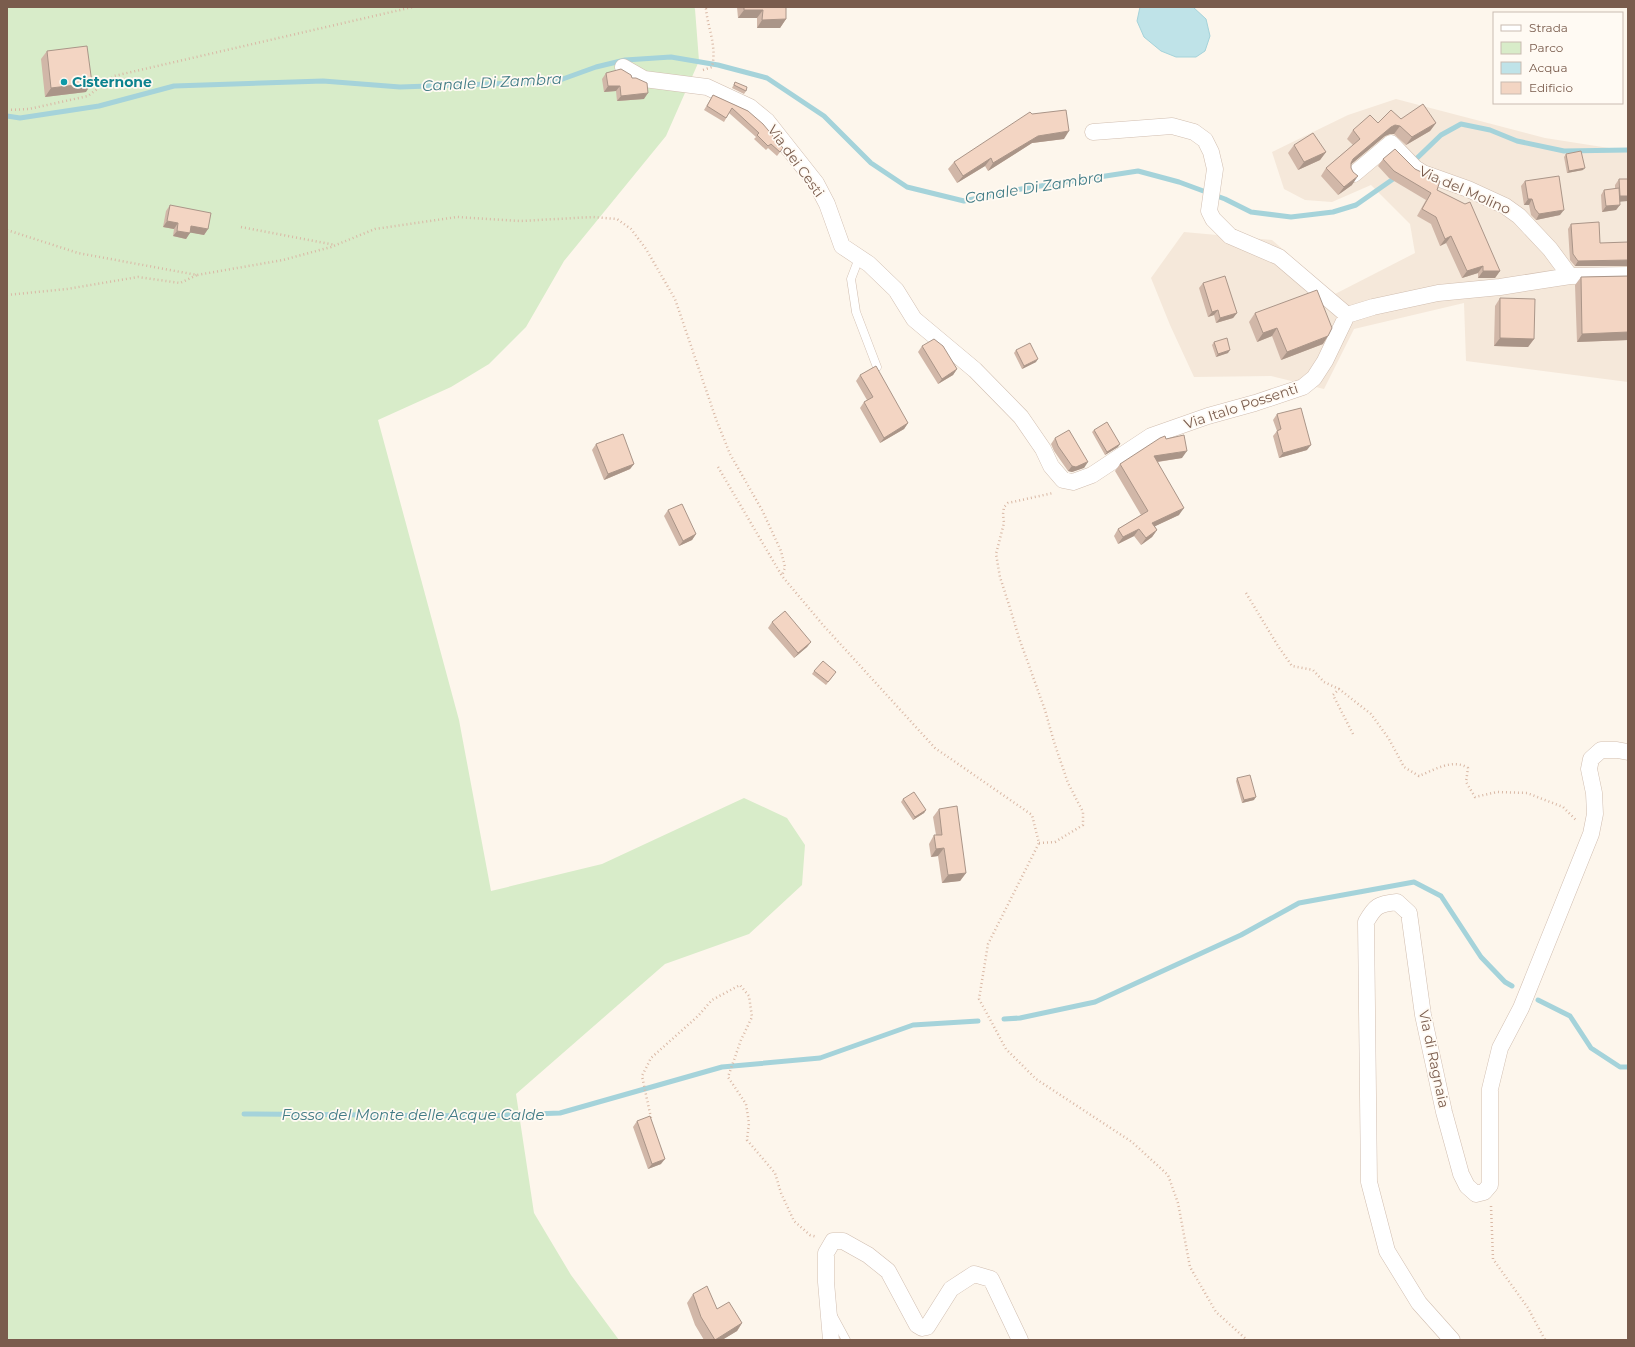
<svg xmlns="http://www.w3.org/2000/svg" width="1635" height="1347" font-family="Montserrat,sans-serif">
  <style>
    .residential { fill: #f5e8da }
    .green { fill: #d8ecc9 }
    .water { fill: #bfe3e8; stroke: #a5d3da }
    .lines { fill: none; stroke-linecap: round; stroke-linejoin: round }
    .stream { stroke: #a5d3da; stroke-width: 5 }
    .lane-casing { stroke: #d1beb0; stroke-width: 9 }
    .street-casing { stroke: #d1beb0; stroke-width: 17 }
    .path { stroke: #d9b8a5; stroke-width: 2.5; stroke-dasharray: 1 3; stroke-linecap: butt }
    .lane { stroke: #fff; stroke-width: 8 }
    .street { stroke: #fff; stroke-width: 16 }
    .wall { fill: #d1b7a8 }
    .shaded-wall { fill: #aa9588 }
    .building { fill: #f3d5c3; stroke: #aa9588 }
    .culture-dot { fill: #0f9aa8; stroke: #fffaf3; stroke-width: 1.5 }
    .labels { text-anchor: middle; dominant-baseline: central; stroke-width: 3.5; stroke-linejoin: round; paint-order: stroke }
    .culture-label { font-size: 14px; font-weight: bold; fill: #0d838f; stroke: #fffaf3; text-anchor: start }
    .street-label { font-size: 14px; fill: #7a5c4d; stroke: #fffaf3 }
    .water-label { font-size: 15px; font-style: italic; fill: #437c86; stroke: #fffaf3 }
  </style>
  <rect width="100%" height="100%" fill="#fdf6ec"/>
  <path class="residential" d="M 1396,99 L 1545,138 L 1628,151 L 1628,382 L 1466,361 L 1464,303 L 1354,329 L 1324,389 L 1271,376 L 1194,377 L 1170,325 L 1151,278 L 1184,232 L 1272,240 L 1335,294 L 1415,253 L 1410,224 L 1371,185 L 1332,202 L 1305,200 L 1284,189 L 1272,152 L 1348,115 Z"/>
  <path class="green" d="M 7,7 L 694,7 L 695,9 L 699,61 L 666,136 L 564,261 L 526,327 L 489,364 L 451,387 L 378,420 L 459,720 L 491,891 L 602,864 L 744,798 L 787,818 L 805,845 L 802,885 L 749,934 L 665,964 L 516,1094 L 534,1213 L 571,1275 L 619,1340 L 7,1340 Z"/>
  <path class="water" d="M 1140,7 L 1193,7 L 1206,19 L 1210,36 L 1205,51 L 1196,57 L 1176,57 L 1161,51 L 1144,37 L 1137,21 Z"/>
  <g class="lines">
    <path class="stream" d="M 7,116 L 20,118 L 99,106 L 174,86 L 323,81 L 400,87 L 514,83 L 560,80 L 596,67 L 625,60 L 671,57 L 718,65 L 767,78 L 824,116 L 871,163 L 907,187 L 964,201 L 1021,189 L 1138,171 L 1179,182 L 1225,199 L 1251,212 L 1291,217 L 1333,212 L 1356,205 L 1396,177
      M 1413,162 L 1441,135 L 1461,124 L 1490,130 L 1517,141 L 1564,151 L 1628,150
      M 1538,1000 L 1570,1016 L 1591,1048 L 1620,1067 L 1628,1067
      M 1004,1019 L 1020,1018 L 1095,1002 L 1241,935 L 1299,903 L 1414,882 L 1441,896 L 1481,957 L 1505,982 L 1512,986
      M 244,1114 L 486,1116 L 560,1113 L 722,1067 L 820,1058 L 913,1025 L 978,1021"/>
    <defs>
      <path id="lane" d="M 859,258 L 851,279 L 856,312 L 877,367
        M 833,1316 L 846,1340"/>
      <path id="street" d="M 623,67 L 644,79 L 707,87 L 750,107 L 767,121 L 816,183 L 827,204 L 842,246 L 869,264 L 896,290 L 914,319 L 975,370 L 1021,417 L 1043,449 L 1051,466 L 1063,480 L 1073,482 L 1092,475 L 1151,436 L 1208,416 L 1255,403 L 1303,387 L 1314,378 L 1325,361 L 1347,315 L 1373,307 L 1438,293 L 1500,287 L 1570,276 L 1628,275
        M 1093,132 L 1172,126 L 1194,132 L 1205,140 L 1211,152 L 1215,169 L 1209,211 L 1213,219 L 1230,236 L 1279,257 L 1347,315
        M 1354,174 L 1391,143 L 1415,168 L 1423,173 L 1468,189 L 1505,206 L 1519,216 L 1550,249 L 1570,276
        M 831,1340 L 826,1282 L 826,1253 L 833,1241 L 843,1241 L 868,1255 L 888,1271 L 917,1325 L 922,1328 L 927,1327 L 951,1289 L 974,1274 L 991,1279 L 1020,1340
        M 1452,1340 L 1419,1303 L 1387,1251 L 1369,1182 L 1366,922 C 1375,906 1378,904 1397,902 L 1409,913 L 1423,1015 L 1444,1112 L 1461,1174 L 1467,1186 L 1476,1194 L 1484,1192 L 1490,1185 L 1490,1089 L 1500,1048 L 1521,1008 L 1591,834 L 1595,814 L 1594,793 L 1589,769 L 1591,759 L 1601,750 L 1617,750 L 1628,752"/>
    </defs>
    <use href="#lane" class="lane-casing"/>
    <use href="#street" class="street-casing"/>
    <path class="path" d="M 703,70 L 712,67 C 717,46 708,29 706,9 L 704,7
      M 7,110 L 29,109 L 88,96 L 114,76 L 413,7
      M 241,227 L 335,245
      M 7,230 L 78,253 L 197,275 L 283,260 L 331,247 L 375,229 L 457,217 L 520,221 L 593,217 L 617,219 L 631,229 L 646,249 L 675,299 L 716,419 L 730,454 L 762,510 L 781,551 L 785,567 L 782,576
      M 7,295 L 67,289 L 138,277 L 180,283 L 197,275
      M 718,467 L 782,576 L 823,625 L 935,748 L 1032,815 L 1039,843 L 988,944 L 979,999 L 1006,1049 L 1036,1079 L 1132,1142 L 1168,1175 L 1178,1203 L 1190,1267 L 1216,1312 L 1247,1340
      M 1246,593 L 1278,646 L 1292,666 L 1313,670 L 1324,682 L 1339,689
      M 1353,734 L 1333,695 L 1339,689 L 1371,714 L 1389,739 L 1404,767 L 1419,776 C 1434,770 1453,758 1468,768 L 1466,782 L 1475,797 L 1497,792 L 1527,793 L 1563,807 L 1577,821
      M 1039,843 L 1055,842 L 1083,825 L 1083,812 L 1068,783 L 1054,742 L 1045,710 L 1019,638 L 1010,608 L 1000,577 L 996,554 L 1004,523 L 1003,514 L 1004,507 L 1008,503 L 1053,493
      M 651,1118 L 642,1076 L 651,1058 L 698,1016 L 712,1000 L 740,985 L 749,996 L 752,1017 L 741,1040 L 728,1077 L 746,1104 L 749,1123 L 747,1140 L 775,1173 L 781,1193 L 794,1221 L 810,1235 L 817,1237
      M 1491,1206 L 1493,1259 L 1528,1308 L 1545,1340"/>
    <use href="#lane" class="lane"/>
    <use href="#street" class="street"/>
  </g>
  <path class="wall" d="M 737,7 L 786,7 L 786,19 L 780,28 L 757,28 L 757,18 L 738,18 Z
    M 47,51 L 86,92 L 45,97 L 41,59 Z
    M 606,73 L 632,78 L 644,99 L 617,101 L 616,91 L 604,92 L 602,79 Z
    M 735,82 L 746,91 L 744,94 L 732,88 Z
    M 713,95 L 748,111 L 780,152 L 777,156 L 768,148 L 766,150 L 754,139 L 756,137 L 729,113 L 724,122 L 704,110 Z
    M 1032,114 L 1064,139 L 1032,143 L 988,171 L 985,166 L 957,183 L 948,169 L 954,162 Z
    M 1401,119 L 1436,123 L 1430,131 L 1406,145 L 1394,134 L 1390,134 L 1385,136 L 1351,164 L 1352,185 L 1338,195 L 1321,176 L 1326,168 L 1353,145 L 1347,139 L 1353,130 L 1378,123 Z
    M 1294,145 L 1326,152 L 1320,160 L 1298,170 L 1288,153 Z
    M 1566,154 L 1583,170 L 1567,173 L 1564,157 Z
    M 1383,159 L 1415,169 L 1437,190 L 1500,271 L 1495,278 L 1478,278 L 1478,273 L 1462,278 L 1446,243 L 1440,246 L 1431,224 L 1417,216 L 1426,200 L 1389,178 L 1378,166 Z
    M 1619,179 L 1628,179 L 1619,201 L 1620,205 L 1616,210 L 1602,212 L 1601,195 L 1604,190 L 1615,189 L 1615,185 Z
    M 1525,181 L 1560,215 L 1536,220 L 1531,215 L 1529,205 L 1524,205 L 1521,186 Z
    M 170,205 L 208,229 L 204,235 L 190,232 L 186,239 L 173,236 L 174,229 L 163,227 L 166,211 Z
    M 1571,224 L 1600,243 L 1628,266 L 1575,266 L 1570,260 L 1568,229 Z
    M 1628,276 L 1628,340 L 1577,342 L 1575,285 L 1581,277 Z
    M 1203,283 L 1237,313 L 1233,318 L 1216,323 L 1214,315 L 1208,317 L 1199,288 Z
    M 1500,298 L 1534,339 L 1528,347 L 1494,346 L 1495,306 Z
    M 1255,313 L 1323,344 L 1281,360 L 1272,336 L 1257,342 L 1249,322 Z
    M 1214,342 L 1228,353 L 1216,357 L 1212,345 Z
    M 922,346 L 957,369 L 953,375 L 938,384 L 918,352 Z
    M 1016,350 L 1036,362 L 1022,369 L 1014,353 Z
    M 860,375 L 908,423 L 904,429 L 880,443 L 860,408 L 864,402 L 867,400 L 856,381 Z
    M 1277,414 L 1307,450 L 1279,458 L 1273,436 L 1277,431 L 1273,420 Z
    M 1094,430 L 1118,447 L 1105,455 L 1092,432 Z
    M 1055,438 L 1085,467 L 1072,472 L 1068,471 L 1054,451 L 1051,444 Z
    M 1166,439 L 1182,458 L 1158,462 L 1179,515 L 1155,526 L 1157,530 L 1152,537 L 1141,545 L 1134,536 L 1118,544 L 1114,536 L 1118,529 L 1141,515 L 1115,471 L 1120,464 Z
    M 596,444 L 634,464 L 630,469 L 604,480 L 592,450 Z
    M 668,510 L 696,534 L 692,540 L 679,546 L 664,516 Z
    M 772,622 L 811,642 L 807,647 L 794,658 L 768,628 Z
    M 814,671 L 834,675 L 826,685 L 812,674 Z
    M 1237,778 L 1254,800 L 1242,803 L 1236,781 Z
    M 903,799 L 926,810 L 924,813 L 913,820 L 901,802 Z
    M 939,809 L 966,873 L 960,881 L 942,883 L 938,856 L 931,857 L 929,844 L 934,835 L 936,835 L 933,817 Z
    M 637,1121 L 661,1164 L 648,1169 L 633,1127 Z
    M 693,1294 L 717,1309 L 742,1323 L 737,1331 L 722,1340 L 704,1340 L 695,1325 L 687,1303 Z"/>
  <path class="shaded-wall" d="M 744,10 L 763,10 L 757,18 L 738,18 Z
    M 786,19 L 780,28 L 757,28 L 762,20 Z
    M 92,83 L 86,92 L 45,97 L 51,88 Z
    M 608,86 L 620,86 L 616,91 L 604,92 Z
    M 648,93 L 644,99 L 617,101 L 621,96 Z
    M 1436,123 L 1430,131 L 1406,145 L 1412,137 Z
    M 1395,125 L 1400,126 L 1394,134 L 1390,134 L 1385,136 L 1348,167 L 1353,159 L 1391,127 Z
    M 1069,131 L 1064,139 L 1032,143 L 988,171 L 993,163 L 1038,136 Z
    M 1326,152 L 1320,160 L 1298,170 L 1304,162 Z
    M 991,158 L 985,166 L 957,183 L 963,176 Z
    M 1585,168 L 1583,170 L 1567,173 L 1569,171 Z
    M 1358,176 L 1352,185 L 1338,195 L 1344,187 Z
    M 1620,196 L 1628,196 L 1628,201 L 1617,202 Z
    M 1528,199 L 1532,199 L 1529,205 L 1524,205 Z
    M 1620,205 L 1616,210 L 1602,212 L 1606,206 Z
    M 1564,210 L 1560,215 L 1536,220 L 1539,214 Z
    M 167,221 L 178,223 L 174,229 L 163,227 Z
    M 191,226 L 208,229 L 204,235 L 187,232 Z
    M 177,231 L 190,233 L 186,239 L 173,236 Z
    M 1451,236 L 1446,243 L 1440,246 L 1445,239 Z
    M 1628,260 L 1628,266 L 1575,266 L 1578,261 Z
    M 1483,266 L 1478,273 L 1462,278 L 1467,271 Z
    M 1483,271 L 1500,271 L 1495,278 L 1478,278 Z
    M 1218,310 L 1214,315 L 1208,317 L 1212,312 Z
    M 1237,313 L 1233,318 L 1216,323 L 1220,318 Z
    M 1277,328 L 1272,336 L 1257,342 L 1263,333 Z
    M 1628,332 L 1628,340 L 1577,342 L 1582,334 Z
    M 1328,336 L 1323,344 L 1281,360 L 1287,352 Z
    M 1500,338 L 1534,339 L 1528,347 L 1494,346 Z
    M 1230,350 L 1228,353 L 1216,357 L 1218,354 Z
    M 1038,359 L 1036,362 L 1022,369 L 1024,366 Z
    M 957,369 L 953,375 L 938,384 L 942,379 Z
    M 908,423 L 904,429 L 880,443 L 884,438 Z
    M 1120,444 L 1118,447 L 1105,455 L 1107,452 Z
    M 1311,445 L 1307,450 L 1279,458 L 1283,453 Z
    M 1187,451 L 1182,458 L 1149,463 L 1154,456 Z
    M 1088,462 L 1084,468 L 1072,472 L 1068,471 L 1072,466 Z
    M 634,464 L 630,469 L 604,480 L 608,474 Z
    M 1184,508 L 1179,515 L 1147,530 L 1152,523 Z
    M 1139,529 L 1134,536 L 1118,544 L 1123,537 Z
    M 1157,530 L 1152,537 L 1141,545 L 1146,538 Z
    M 696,534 L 692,540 L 679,546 L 683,541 Z
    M 811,642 L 807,647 L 794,658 L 798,653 Z
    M 1256,797 L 1254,800 L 1242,803 L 1244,800 Z
    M 926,810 L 924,813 L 913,820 L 915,817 Z
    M 944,848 L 938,856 L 931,857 L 936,849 Z
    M 966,873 L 960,881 L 942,883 L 948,875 Z
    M 665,1159 L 661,1164 L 648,1169 L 652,1164 Z
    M 742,1323 L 737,1331 L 722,1340 L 715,1340 Z"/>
  <path class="building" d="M 744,7 L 786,7 L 786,19 L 762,20 L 763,10 L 744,10 Z
    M 87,46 L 92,83 L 51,88 L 47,51 Z
    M 621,69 L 631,75 L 632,78 L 636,78 L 647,83 L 648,93 L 621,96 L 620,86 L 608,86 L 606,73 Z
    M 735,82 L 747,87 L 746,91 L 734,85 Z
    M 713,95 L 748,111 L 763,124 L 783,148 L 780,152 L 771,144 L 768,146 L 757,135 L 759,133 L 732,108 L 726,118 L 707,106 Z
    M 1423,104 L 1436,123 L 1412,137 L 1400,126 L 1395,125 L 1391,127 L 1353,159 L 1351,163 L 1351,168 L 1353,172 L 1358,176 L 1344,187 L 1326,168 L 1360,139 L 1353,130 L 1370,115 L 1378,123 L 1391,110 L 1401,119 Z
    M 1066,110 L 1069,131 L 1038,136 L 993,163 L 991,158 L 963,176 L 954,162 L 1030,112 L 1032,114 Z
    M 1313,133 L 1326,152 L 1304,162 L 1294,145 Z
    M 1395,149 L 1415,169 L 1440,181 L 1437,190 L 1465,204 L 1470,202 L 1500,271 L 1483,271 L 1483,266 L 1467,271 L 1451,236 L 1445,239 L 1436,217 L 1422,209 L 1431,193 L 1394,171 L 1383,159 Z
    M 1581,151 L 1585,168 L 1569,171 L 1566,154 Z
    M 1559,176 L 1564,210 L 1539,214 L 1535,209 L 1532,199 L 1528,199 L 1525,181 Z
    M 1619,179 L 1628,179 L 1628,196 L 1620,196 Z
    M 1619,188 L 1620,205 L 1606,206 L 1604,190 Z
    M 170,205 L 211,213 L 208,229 L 191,226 L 190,233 L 177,231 L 178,223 L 167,221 Z
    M 1599,222 L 1600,243 L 1628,242 L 1628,260 L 1578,261 L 1573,254 L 1571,224 Z
    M 1225,276 L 1237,313 L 1220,318 L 1218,310 L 1212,312 L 1203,283 Z
    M 1628,276 L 1628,332 L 1582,334 L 1581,277 Z
    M 1317,290 L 1332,328 L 1328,336 L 1287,352 L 1277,328 L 1263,333 L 1255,313 Z
    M 1500,298 L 1535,299 L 1534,339 L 1500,338 Z
    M 1227,338 L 1230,350 L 1218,354 L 1214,342 Z
    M 934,339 L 943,346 L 957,369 L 942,379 L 922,346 Z
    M 1030,343 L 1038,359 L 1024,366 L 1016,350 Z
    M 876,366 L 908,423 L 884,438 L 864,402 L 873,397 L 860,375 Z
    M 1301,408 L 1311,445 L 1283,453 L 1277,431 L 1281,429 L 1277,414 Z
    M 1107,422 L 1120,444 L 1107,452 L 1094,430 Z
    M 1069,430 L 1088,462 L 1087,462 L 1076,467 L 1072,466 L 1058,446 L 1055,438 Z
    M 623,434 L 634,464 L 608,474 L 596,444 Z
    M 1184,435 L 1187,451 L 1154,456 L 1184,508 L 1152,523 L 1157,530 L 1146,538 L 1139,529 L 1123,537 L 1118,529 L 1148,511 L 1120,464 L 1160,438 L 1165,436 L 1166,439 Z
    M 682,504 L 696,534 L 683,541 L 668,510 Z
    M 785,611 L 811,642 L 798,653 L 772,622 Z
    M 823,661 L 836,672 L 828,682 L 814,671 Z
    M 1250,775 L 1256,797 L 1244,800 L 1237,778 Z
    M 914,792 L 926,810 L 915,817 L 903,799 Z
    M 957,806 L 966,873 L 948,875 L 944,848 L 936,849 L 934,835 L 942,835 L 939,809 Z
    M 650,1116 L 665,1159 L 652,1164 L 637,1121 Z
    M 707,1286 L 717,1309 L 729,1302 L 742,1323 L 715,1340 L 701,1317 L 693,1294 Z"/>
  <circle class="culture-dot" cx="64" cy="82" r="4"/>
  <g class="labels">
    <g class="culture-label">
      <text x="72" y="82">Cisternone</text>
    </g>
    <g class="street-label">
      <text transform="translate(796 161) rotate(54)">Via dei Cesti</text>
      <text transform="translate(1465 190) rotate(24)">Via del Molino</text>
      <text transform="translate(1241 406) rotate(-18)">Via Italo Possenti</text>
      <text transform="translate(1434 1059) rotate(78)">Via di Ragnaia</text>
    </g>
    <g class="water-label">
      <text transform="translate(492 82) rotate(-3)">Canale Di Zambra</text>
      <text transform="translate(1034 187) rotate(-9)">Canale Di Zambra</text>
      <text x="413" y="1114">Fosso del Monte delle Acque Calde</text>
    </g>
  </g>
  <rect width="1635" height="1347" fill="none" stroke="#7a5c4d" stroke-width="16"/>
  <rect x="1493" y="12" width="130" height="92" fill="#fffaf3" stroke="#cabbb1"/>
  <rect x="1501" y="25" width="20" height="6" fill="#ffffff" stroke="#cabbb1"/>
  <text x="1529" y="32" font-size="12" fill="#7a5c4d">Strada</text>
  <rect x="1501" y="42" width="20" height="12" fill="#d8ecc9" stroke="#cabbb1"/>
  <text x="1529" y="52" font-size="12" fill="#7a5c4d">Parco</text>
  <rect x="1501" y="62" width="20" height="12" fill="#bfe3e8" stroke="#cabbb1"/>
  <text x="1529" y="72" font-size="12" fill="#7a5c4d">Acqua</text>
  <rect x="1501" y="82" width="20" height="12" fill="#f3d5c3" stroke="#cabbb1"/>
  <text x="1529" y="92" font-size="12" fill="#7a5c4d">Edificio</text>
</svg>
